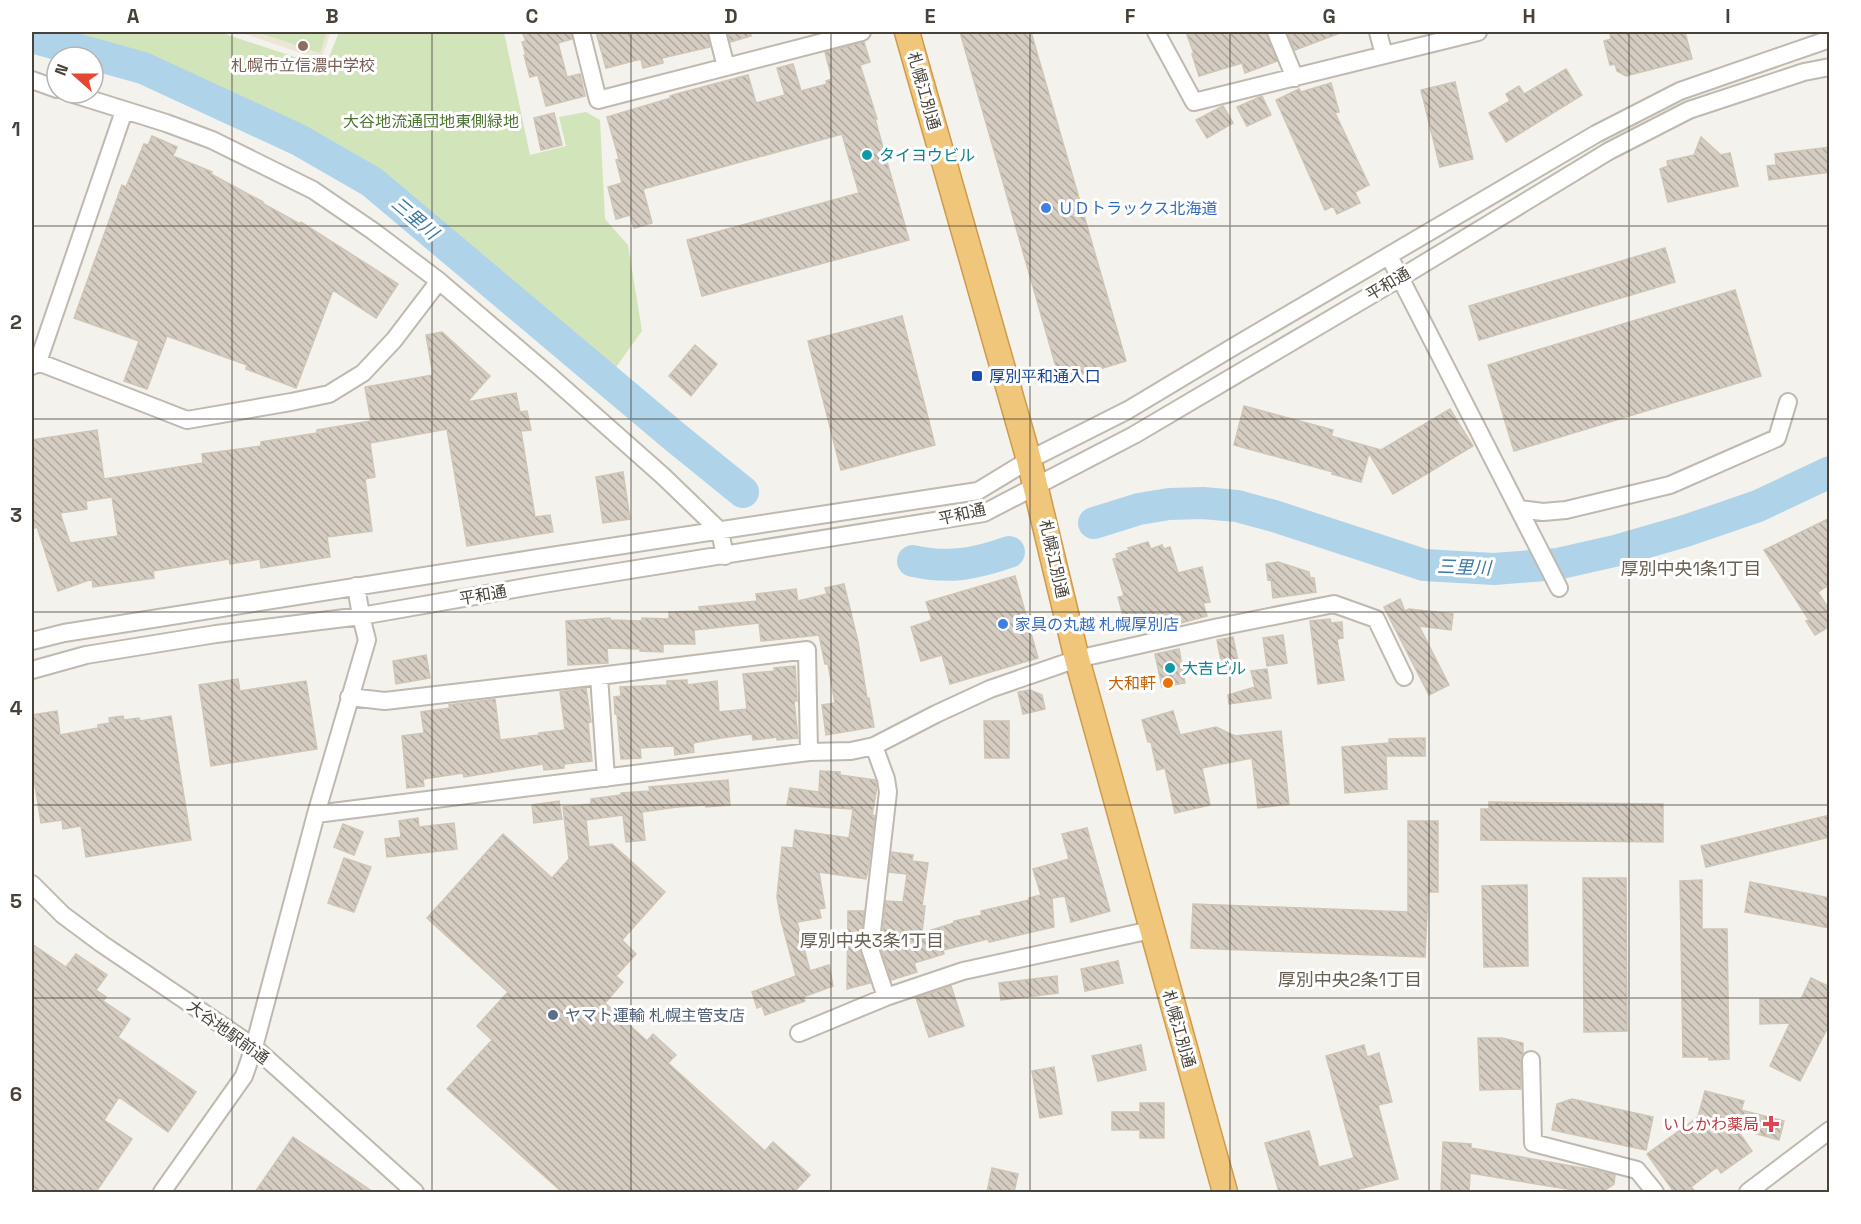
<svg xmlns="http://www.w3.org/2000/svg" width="1861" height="1224" font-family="'Space Grotesk','Noto Sans JP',sans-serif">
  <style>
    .education { fill: #ece6d7 }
    .green { fill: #d2e4b9 }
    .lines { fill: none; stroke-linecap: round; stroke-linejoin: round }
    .river { stroke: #afd4ea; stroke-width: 32 }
    .building { fill: url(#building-back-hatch); stroke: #cfc5b6; stroke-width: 1.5; fill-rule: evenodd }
    .minor-casing { stroke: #bfb9af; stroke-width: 20 }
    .highway-casing { stroke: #cf9b4b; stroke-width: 27 }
    .minor { stroke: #fff; stroke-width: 16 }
    .highway { stroke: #f0c67b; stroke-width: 24 }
    .grid { fill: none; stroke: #48423a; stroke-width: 1.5; stroke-opacity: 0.55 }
    .education-dot { fill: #8d6e63; stroke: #fff; stroke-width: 2 }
    .culture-dot { fill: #0f9aa8; stroke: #fff; stroke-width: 2 }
    .shop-dot { fill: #3f7fe0; stroke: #fff; stroke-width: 2 }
    .transit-dot { fill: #1a4fb4; stroke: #fff; stroke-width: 2 }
    .food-dot { fill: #e8710a; stroke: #fff; stroke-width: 2 }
    .service-dot { fill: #5c6f8a; stroke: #fff; stroke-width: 2 }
    .health-dot { fill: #e0444e; stroke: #fff; stroke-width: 2 }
    .labels { text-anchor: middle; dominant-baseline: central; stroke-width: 6; stroke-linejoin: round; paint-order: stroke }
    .education-label { font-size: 16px; fill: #785e54; stroke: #fff }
    .street-label { font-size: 16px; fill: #48423a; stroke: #fff }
    .park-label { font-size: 16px; fill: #4d7532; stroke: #fff }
    .culture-label { font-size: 16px; fill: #0d838f; stroke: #fff; text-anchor: start }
    .shop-label { font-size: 16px; fill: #366cbe; stroke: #fff; text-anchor: start }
    .transit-label { font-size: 16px; fill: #164399; stroke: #fff; text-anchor: start }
    .food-label { font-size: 16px; fill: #c56008; stroke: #fff; text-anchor: end }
    .service-label { font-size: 16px; fill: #4e5e75; stroke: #fff; text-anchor: start }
    .health-label { font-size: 16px; fill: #be3a42; stroke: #fff; text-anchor: end }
    .water-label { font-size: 18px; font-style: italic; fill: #3b7aa3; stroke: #fff }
    .neighbourhood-label { font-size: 18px; fill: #6a6052; stroke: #fff }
    .neatline { fill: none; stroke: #48423a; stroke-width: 2 }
    .grid-label { font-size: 20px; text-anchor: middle; font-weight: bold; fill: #48423a }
  </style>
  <defs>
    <pattern id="building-back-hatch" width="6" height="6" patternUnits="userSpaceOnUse" patternTransform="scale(1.5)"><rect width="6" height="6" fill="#d5cdc2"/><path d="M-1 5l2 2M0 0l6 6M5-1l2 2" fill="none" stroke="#afa89f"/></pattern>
  </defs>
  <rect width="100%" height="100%" fill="#f4f2ec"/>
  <path class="education" d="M 239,32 L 331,32 L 321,60 Z"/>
  <path class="green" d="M 42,32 L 219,32 L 325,67 L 339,32 L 504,32 L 530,155 L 566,146 L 559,117 L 586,112 L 600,120 L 605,219 L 628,245 L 642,331 L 611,374 L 303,136 L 187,76 Z
    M 257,32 L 327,32 L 320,53 Z"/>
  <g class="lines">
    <path class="river" d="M 32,37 L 143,68 L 299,140 L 372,182 L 675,437 L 743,492
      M 1094,523 L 1139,509 L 1169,504 L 1203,503 L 1237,506 L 1274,516 L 1424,565 L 1494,569 L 1557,564 L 1619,550 L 1685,531 L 1758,506 L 1830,472
      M 913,561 C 948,569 975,564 1009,552"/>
  </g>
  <path class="building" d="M 522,32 L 571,32 L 572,39 L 558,43 L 567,77 L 580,74 L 585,96 L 546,106 L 538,75 L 530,77 L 524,55 L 526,55 L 522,42 L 526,41 Z
    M 596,32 L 707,32 L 710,47 L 662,58 L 663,63 L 643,68 L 641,59 L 606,68 Z
    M 728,32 L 750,32 L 751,36 L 730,42 Z
    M 960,32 L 1031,32 L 1126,361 L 1060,381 Z
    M 1186,32 L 1266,32 L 1277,61 L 1245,73 L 1242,63 L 1199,76 L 1192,54 L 1194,54 Z
    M 1287,32 L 1340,32 L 1340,33 L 1295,50 Z
    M 1619,32 L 1685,32 L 1692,59 L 1626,76 L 1617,71 L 1615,64 L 1610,65 L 1604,41 L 1611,39 L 1610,34 Z
    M 864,42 L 870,62 L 860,65 L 877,119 L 875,119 L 909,240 L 702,296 L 687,240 L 859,193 L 842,134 L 643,189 L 652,223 L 634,228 L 630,215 L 616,219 L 608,187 L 622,183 L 616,160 L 619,159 L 607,117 L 671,98 L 670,96 L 680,93 L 748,75 L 756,103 L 785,95 L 777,68 L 793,64 L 801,91 L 827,84 L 826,81 L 832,79 L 825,52 Z
    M 1566,69 L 1582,95 L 1506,142 L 1489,113 L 1510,101 L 1506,94 L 1519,86 L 1524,94 Z
    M 1455,82 L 1473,159 L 1440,167 L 1421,90 Z
    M 1331,83 L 1339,112 L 1335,113 L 1369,185 L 1355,192 L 1360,203 L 1337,214 L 1333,206 L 1325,210 L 1276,100 L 1299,89 L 1301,92 Z
    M 1262,96 L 1271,115 L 1247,126 L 1237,107 Z
    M 1223,106 L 1233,123 L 1207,138 L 1196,120 Z
    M 554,113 L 562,145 L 541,150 L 534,118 Z
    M 152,136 L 177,147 L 173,156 L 212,172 L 211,174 L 263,202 L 262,203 L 300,224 L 301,222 L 398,284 L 376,318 L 333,290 L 296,388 L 246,369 L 247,365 L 167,336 L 147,389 L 124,381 L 139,341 L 74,318 L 122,185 L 126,187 L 144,144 L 148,145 Z
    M 1701,137 L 1721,155 L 1730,153 L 1738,186 L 1668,202 L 1660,169 L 1668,166 L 1667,161 L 1694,155 Z
    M 1830,147 L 1830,172 L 1769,180 L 1767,166 L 1776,165 L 1775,154 Z
    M 1665,248 L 1675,282 L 1479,340 L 1469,306 Z
    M 1735,290 L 1761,376 L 1514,451 L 1488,365 Z
    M 902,316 L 935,445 L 841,470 L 808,341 Z
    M 442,332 L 490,376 L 467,402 L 516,393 L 520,412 L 527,411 L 531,430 L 521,431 L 535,517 L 550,515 L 553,532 L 467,546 L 447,429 L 370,443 L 375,477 L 365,479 L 372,531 L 327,537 L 330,557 L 261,568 L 260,559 L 230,564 L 229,559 L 153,571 L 154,578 L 93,587 L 92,579 L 58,591 L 37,527 L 32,529 L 32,440 L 97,430 L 104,479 L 203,463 L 202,454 L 261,446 L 261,442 L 317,433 L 317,430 L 371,421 L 365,387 L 433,375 L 426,335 ZM 112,497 L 118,536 L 70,543 L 60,513 L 87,509 L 86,501 Z
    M 695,345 L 717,364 L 691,396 L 669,376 Z
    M 1244,406 L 1333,430 L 1331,436 L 1381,450 L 1450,409 L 1473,446 L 1393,494 L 1369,453 L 1361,482 L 1332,474 L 1333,472 L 1234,445 Z
    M 623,472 L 630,519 L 603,523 L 596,477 Z
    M 1830,518 L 1830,584 L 1818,592 L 1830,611 L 1830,626 L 1815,635 L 1806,621 L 1809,620 L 1764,550 Z
    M 1148,542 L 1151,549 L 1162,545 L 1164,549 L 1170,547 L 1178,573 L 1202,567 L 1210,602 L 1203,603 L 1207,616 L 1151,631 L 1150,629 L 1138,633 L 1137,627 L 1121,631 L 1116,617 L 1123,615 L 1118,597 L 1124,596 L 1113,559 L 1117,558 L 1116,554 L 1129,550 L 1128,548 Z
    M 1278,562 L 1309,572 L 1310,578 L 1314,578 L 1316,592 L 1273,598 L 1271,579 L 1268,580 L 1266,564 Z
    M 1015,576 L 1038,658 L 950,684 L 942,655 L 921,661 L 911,627 L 932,620 L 926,602 Z
    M 844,584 L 858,642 L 867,698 L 869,698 L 874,727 L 826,735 L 822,705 L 835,703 L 828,664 L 825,664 L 819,635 L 761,641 L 759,623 L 694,630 L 695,644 L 663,644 L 663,652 L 640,651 L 641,649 L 607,648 L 608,663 L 568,665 L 566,621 L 610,618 L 610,620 L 642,621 L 642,618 L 669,619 L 669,612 L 700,611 L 699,607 L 757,601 L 756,594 L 796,589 L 798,601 L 827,594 L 825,588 Z
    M 1400,599 L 1405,611 L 1409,609 L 1453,614 L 1451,630 L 1419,626 L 1449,685 L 1429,695 L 1384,607 Z
    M 1330,619 L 1331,623 L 1342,622 L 1343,638 L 1337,639 L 1344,680 L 1318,684 L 1310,621 Z
    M 1283,635 L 1287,663 L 1267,666 L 1263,638 Z
    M 1233,637 L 1238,661 L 1222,665 L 1217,640 Z
    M 1179,649 L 1185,683 L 1162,687 L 1155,654 Z
    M 426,655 L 430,678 L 396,684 L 393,661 Z
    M 795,666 L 797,701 L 794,701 L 798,738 L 777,740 L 777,737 L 753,740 L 752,734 L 721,738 L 693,743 L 694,752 L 675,755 L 674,746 L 640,748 L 641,758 L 621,759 L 617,714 L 615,714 L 614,697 L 621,696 L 620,687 L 667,685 L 667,681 L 687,680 L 687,685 L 717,681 L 719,712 L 747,709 L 743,674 L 775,671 L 774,668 Z
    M 1267,669 L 1271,698 L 1229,704 L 1228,695 L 1255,687 L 1251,671 Z
    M 238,679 L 240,691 L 306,681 L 317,749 L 211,766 L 199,685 Z
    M 586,688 L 591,722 L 588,723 L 592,761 L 564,764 L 564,768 L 544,770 L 543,764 L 464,777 L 463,773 L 423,779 L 424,786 L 407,788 L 402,736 L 424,733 L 421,712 L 450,708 L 449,705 L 495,699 L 500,740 L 539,735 L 539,733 L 565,730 L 560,692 Z
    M 1030,690 L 1042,695 L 1045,709 L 1023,714 L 1018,692 Z
    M 57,711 L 60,735 L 98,728 L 98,725 L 110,723 L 109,718 L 123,716 L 124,720 L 139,718 L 140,721 L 171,716 L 191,840 L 86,857 L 81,826 L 63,829 L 62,820 L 41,823 L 32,766 L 32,715 Z
    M 1173,711 L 1180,735 L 1216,727 L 1235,736 L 1281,731 L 1289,804 L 1258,808 L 1252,758 L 1202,768 L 1210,805 L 1175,813 L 1165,768 L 1157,770 L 1151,742 L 1148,742 L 1142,720 Z
    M 984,721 L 1009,721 L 1009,758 L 985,758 Z
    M 1425,738 L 1425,756 L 1386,756 L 1387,789 L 1345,793 L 1342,747 L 1389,743 L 1389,739 Z
    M 820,771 L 840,772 L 840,775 L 875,780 L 877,787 L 872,815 L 875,816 L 868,870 L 866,879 L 819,872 L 825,908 L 819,909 L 821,918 L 797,922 L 810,971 L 829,965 L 833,986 L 803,997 L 805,1001 L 765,1015 L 762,1006 L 757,1008 L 752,992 L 796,976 L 781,920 L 777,897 L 782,847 L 793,848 L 795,830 L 849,838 L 853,809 L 787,805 L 790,788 L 819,792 Z
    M 728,780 L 730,805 L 706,807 L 706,805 L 677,807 L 642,812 L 645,840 L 626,842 L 623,815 L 586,820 L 589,847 L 612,844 L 665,892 L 622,940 L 636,954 L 616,976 L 623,982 L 605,1003 L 647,1041 L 653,1034 L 676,1055 L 668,1063 L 765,1151 L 773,1142 L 810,1175 L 794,1192 L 562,1192 L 447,1089 L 492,1040 L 477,1026 L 508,992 L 427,918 L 503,834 L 552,878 L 569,859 L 563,807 L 591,804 L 591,799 L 621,795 L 621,793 L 650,791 L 649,787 Z
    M 559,801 L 562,819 L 534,823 L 532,805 Z
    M 1489,802 L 1663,804 L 1663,842 L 1481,840 L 1481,809 L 1489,809 Z
    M 1830,815 L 1830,837 L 1706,867 L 1701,846 Z
    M 418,818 L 419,827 L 454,823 L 457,849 L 387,857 L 385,839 L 401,837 L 399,821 Z
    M 1408,821 L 1438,821 L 1438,892 L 1428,892 L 1425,957 L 1191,948 L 1193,904 L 1408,912 Z
    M 343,824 L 363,832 L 354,855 L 334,847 Z
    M 1087,828 L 1110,911 L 1071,922 L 1065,896 L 1052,898 L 1054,927 L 989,942 L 988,939 L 943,950 L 944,954 L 914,963 L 917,972 L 891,980 L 881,948 L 885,912 L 886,901 L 903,902 L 907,874 L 889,872 L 892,852 L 913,855 L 912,861 L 928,863 L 922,906 L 925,906 L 922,933 L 954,923 L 954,921 L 982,915 L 981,911 L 1029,900 L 1029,898 L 1041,895 L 1033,869 L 1069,859 L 1062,834 Z
    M 344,858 L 371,867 L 354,912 L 328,903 Z
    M 1583,878 L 1626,878 L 1627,1031 L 1584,1032 Z
    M 1702,880 L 1702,929 L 1727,929 L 1729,1059 L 1709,1060 L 1709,1057 L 1683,1057 L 1680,881 Z
    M 1750,882 L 1830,898 L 1830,928 L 1745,912 Z
    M 1527,885 L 1528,966 L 1484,967 L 1482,886 Z
    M 848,911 L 864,911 L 860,948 L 870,983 L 847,989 Z
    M 32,944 L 66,967 L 76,954 L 107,975 L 96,990 L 106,997 L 103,1001 L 130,1019 L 118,1037 L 196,1092 L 168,1132 L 119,1097 L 104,1120 L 132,1139 L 96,1192 L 32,1192 Z
    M 1118,961 L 1123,983 L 1085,991 L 1081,969 Z
    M 1057,976 L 1058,993 L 1001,1000 L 999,983 Z
    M 1811,978 L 1830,987 L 1830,1023 L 1800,1081 L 1770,1066 L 1790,1023 L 1760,1024 L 1760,999 L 1801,999 Z
    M 951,986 L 964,1026 L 929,1037 L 916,998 Z
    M 1478,1038 L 1502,1038 L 1523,1043 L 1523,1053 L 1521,1060 L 1521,1089 L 1480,1090 Z
    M 1141,1045 L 1146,1070 L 1098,1081 L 1092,1056 Z
    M 1364,1045 L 1367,1057 L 1379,1053 L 1392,1102 L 1378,1105 L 1398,1179 L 1348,1192 L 1279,1192 L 1265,1143 L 1309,1131 L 1319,1167 L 1354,1158 L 1326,1056 Z
    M 1054,1067 L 1062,1114 L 1040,1118 L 1032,1071 Z
    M 1705,1091 L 1744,1101 L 1741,1110 L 1784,1121 L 1779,1140 L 1736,1128 L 1752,1151 L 1721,1173 L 1717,1167 L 1691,1187 L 1696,1192 L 1674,1192 L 1647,1154 L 1698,1117 Z
    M 1572,1099 L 1653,1117 L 1646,1150 L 1552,1130 L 1557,1104 Z
    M 1140,1103 L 1164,1103 L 1164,1138 L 1140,1138 L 1140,1130 L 1112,1130 L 1112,1112 L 1140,1112 Z
    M 293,1137 L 373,1192 L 255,1192 Z
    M 1443,1142 L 1471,1144 L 1471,1148 L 1594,1170 L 1615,1175 L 1614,1184 L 1602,1192 L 1585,1192 L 1470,1173 L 1469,1192 L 1441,1192 Z
    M 992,1168 L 1018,1174 L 1014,1192 L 987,1192 Z"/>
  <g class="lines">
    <defs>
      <path id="minor" d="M 581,32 L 598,100 L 862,32
        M 717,32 L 726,67
        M 1156,32 L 1194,102 L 1478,32
        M 1276,32 L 1295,78
        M 1378,32 L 1384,55
        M 32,80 L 57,89
        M 70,93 L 166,123 L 212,140 L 313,190 L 373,231 L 439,281 L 549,375 L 663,476 L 720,531 L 725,556
        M 1389,256 L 1559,588
        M 38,362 L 187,420 L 291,402 L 329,394 L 363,373 L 394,340 L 439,281
        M 32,366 L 38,362 L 124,111
        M 1519,509 L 1543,512 L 1566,510 L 1670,485 L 1777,438 L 1788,402
        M 32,641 L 64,633 L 538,558 L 978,491 L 1029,460 L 1128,410 L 1233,347 L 1596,134 L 1680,91 L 1830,39
        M 32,670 L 86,655 L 216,634 L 361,616 L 543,584 L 984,513 L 1134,435 L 1400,278 L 1609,151 L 1689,110 L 1804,72 L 1830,67
        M 599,676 L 606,778
        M 349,697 L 385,701 L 599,676 L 807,650 L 809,752
        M 874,746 L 886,779 L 888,792 L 870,949 L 886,997
        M 316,814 L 809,752 L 851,751 L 874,746 L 936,714 L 990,689 L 1077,659 L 1214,628 L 1334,604 L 1376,619 L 1404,677
        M 32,884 L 63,915 L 102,944 L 254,1047 L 415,1192
        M 799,1033 L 886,997 L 963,971 L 1151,930
        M 1531,1060 L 1533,1143 L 1637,1170 L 1655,1192
        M 162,1192 L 244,1076 L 254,1047 L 316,814 L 367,640 L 361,616 L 356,586
        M 1748,1192 L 1830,1130"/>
      <path id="highway" d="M 907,32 L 1029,460 L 1077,659 L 1225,1192"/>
    </defs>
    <use href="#minor" class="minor-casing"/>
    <use href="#highway" class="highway-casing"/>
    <use href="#minor" class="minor"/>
    <use href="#highway" class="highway"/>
  </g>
  <path class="grid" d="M 232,32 L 232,1192M 432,32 L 432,1192M 631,32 L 631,1192M 831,32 L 831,1192M 1030,32 L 1030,1192M 1230,32 L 1230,1192M 1429,32 L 1429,1192M 1629,32 L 1629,1192M 32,226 L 1830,226M 32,419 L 1830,419M 32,612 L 1830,612M 32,805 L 1830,805M 32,998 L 1830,998"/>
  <circle class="education-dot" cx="303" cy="46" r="6"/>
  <g class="culture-dot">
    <circle cx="867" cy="155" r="6"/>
    <circle cx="1170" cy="668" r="6"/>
  </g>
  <g class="shop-dot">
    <circle cx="1046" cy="208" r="6"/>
    <circle cx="1003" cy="624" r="6"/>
  </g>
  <rect class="transit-dot" x="971" y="370" width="12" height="12" rx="3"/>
  <circle class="food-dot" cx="1168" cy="683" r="6"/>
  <circle class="service-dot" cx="553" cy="1015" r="6"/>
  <path class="health-dot" d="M1768 1115h6v6h6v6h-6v6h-6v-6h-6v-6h6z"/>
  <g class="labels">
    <g class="education-label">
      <text x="303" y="65">札幌市立信濃中学校</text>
    </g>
    <g class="street-label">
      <text transform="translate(924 91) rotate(74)">札幌江別通</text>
      <text transform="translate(1388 284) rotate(-31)">平和通</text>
      <text transform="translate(962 514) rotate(-13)">平和通</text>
      <text transform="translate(1054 559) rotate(77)">札幌江別通</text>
      <text transform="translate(483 595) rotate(-10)">平和通</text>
      <text transform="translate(1179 1029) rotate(74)">札幌江別通</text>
      <text transform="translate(228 1032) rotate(36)">大谷地駅前通</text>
    </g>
    <g class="park-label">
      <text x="431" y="121">大谷地流通団地東側緑地</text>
    </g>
    <g class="culture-label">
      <text x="879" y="155">タイヨウビル</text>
      <text x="1182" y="668">大吉ビル</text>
    </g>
    <g class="shop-label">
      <text x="1058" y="208">ＵＤトラックス北海道</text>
      <text x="1015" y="624">家具の丸越 札幌厚別店</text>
    </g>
    <g class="transit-label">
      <text x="989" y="376">厚別平和通入口</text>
    </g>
    <g class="food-label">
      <text x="1156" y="683">大和軒</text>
    </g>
    <g class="service-label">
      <text x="565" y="1015">ヤマト運輸 札幌主管支店</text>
    </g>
    <g class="health-label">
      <text x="1759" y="1124">いしかわ薬局</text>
    </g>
    <g class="water-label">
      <text transform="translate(415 218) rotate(40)">三里川</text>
      <text transform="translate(1464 567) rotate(2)">三里川</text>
    </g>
    <g class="neighbourhood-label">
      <text x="1691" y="568">厚別中央1条1丁目</text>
      <text x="872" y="940">厚別中央3条1丁目</text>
      <text x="1350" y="979">厚別中央2条1丁目</text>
    </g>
  </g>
  <rect width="1861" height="1224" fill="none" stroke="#ffffff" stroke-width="66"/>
  <g transform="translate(75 75) rotate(291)"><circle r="28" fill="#ffffff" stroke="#b6b3b0" stroke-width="1.5"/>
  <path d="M0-4.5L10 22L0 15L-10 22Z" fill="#e54832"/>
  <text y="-9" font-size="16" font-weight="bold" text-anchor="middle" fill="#48423a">N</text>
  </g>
  <rect x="33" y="33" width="1795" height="1158" class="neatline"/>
  <g class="grid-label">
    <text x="133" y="23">A</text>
    <text x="332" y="23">B</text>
    <text x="532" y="23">C</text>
    <text x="731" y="23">D</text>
    <text x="930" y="23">E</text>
    <text x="1130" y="23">F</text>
    <text x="1329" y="23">G</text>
    <text x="1529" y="23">H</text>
    <text x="1728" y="23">I</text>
    <text x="16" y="136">1</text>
    <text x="16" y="329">2</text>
    <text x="16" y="522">3</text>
    <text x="16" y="715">4</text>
    <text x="16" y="908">5</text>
    <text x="16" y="1101">6</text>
  </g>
</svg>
